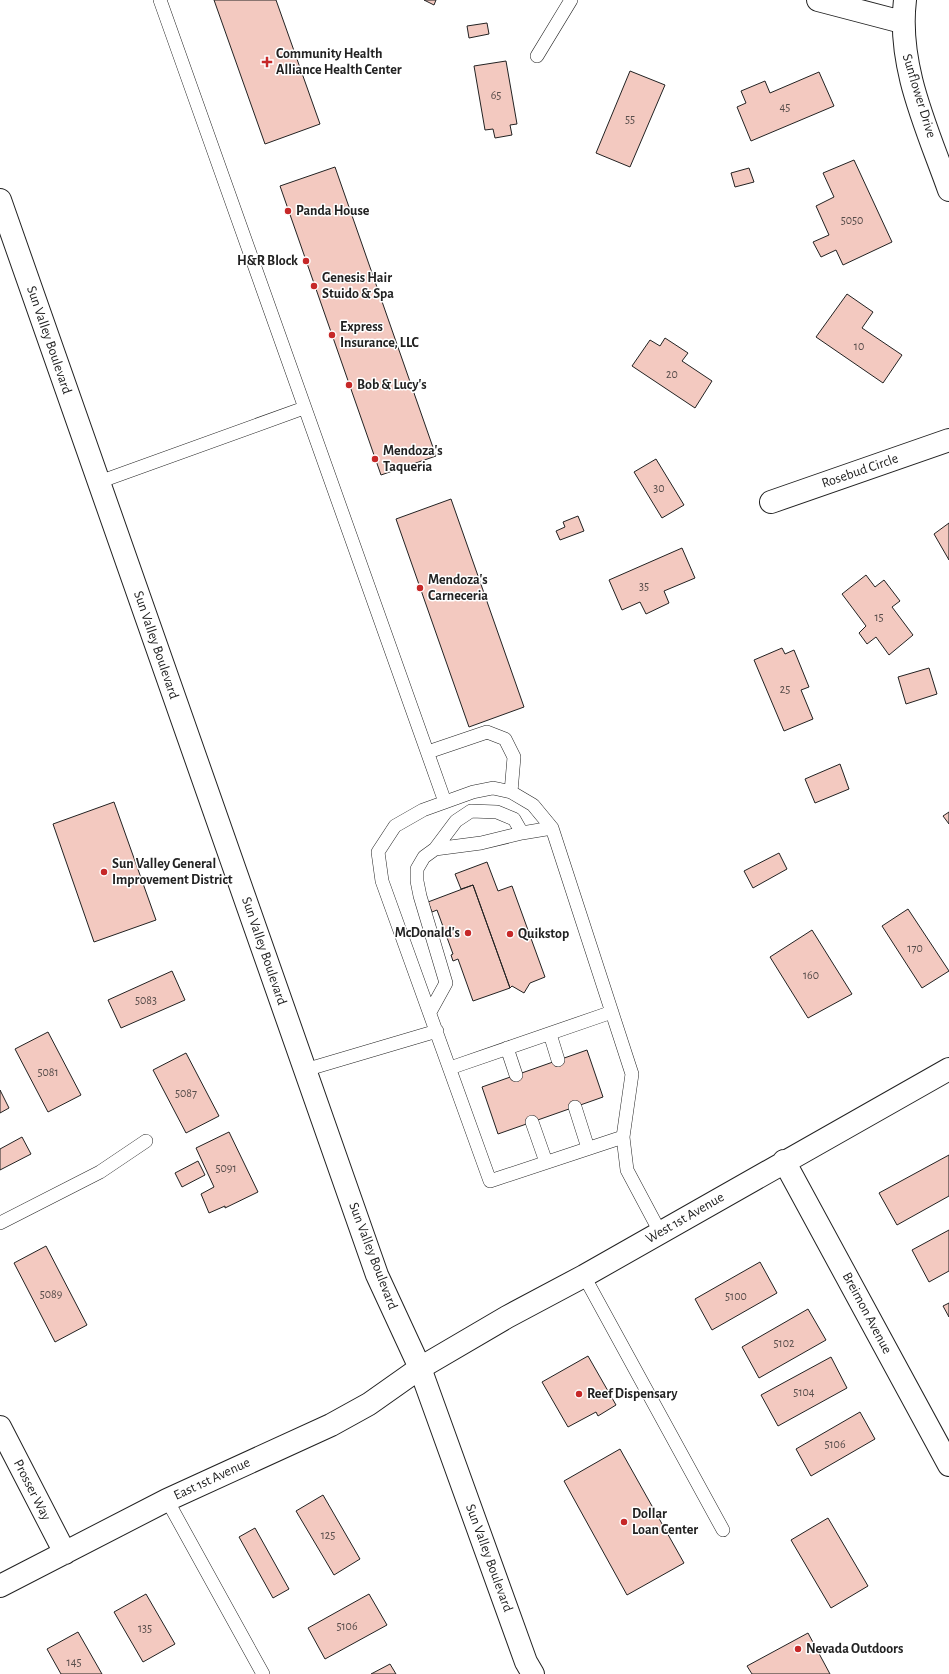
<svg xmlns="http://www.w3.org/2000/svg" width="949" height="1674" font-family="'Alegreya Sans',sans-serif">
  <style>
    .building { fill: #f3c9c0; stroke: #222 }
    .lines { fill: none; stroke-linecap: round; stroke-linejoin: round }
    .service-casing { stroke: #222; stroke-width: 14 }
    .minor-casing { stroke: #222; stroke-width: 24 }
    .primary-casing { stroke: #222; stroke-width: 24 }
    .service { stroke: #fff; stroke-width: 13 }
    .minor { stroke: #fff; stroke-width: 22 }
    .primary { stroke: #fff; stroke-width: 22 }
    .poi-dot { fill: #c62828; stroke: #fff; stroke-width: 1.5 }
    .labels { text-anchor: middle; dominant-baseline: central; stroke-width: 3; stroke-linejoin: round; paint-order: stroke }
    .number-label { font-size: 12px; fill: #564c4a }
    .poi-label { font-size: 14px; font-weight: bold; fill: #222; stroke: #fff; text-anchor: start }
    .street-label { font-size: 14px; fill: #222; stroke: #fff }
  </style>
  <rect width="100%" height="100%" fill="#fff"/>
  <path class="building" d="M 214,0 L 276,0 L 320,124 L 265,144 Z
    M 424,0 L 436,0 L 434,5 Z
    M 487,23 L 489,34 L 469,38 L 467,26 Z
    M 506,61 L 517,124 L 510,125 L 512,135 L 495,138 L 493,129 L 485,130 L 474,66 Z
    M 630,71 L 665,85 L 630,167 L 596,153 Z
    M 819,72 L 834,106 L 751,141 L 737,107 L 746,103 L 741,91 L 765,81 L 770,93 Z
    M 854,160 L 892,242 L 843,265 L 836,250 L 821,257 L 813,242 L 829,235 L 816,206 L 834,197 L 823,173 Z
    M 335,167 L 436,456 L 381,475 L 280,186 Z
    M 749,168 L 754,182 L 735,187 L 731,173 Z
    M 847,294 L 873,312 L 862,328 L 902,355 L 883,383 L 816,337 Z
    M 665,338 L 688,353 L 682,361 L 712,381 L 695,408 L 632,366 L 650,340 L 660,346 Z
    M 656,459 L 684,505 L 662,518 L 634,472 Z
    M 451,499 L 524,707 L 469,727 L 396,519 Z
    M 578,516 L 584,531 L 560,540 L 556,531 L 565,527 L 563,522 Z
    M 949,523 L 949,560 L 934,534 Z
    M 682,548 L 695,578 L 664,591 L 669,603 L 646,614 L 640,602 L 622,610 L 609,580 Z
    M 866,575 L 875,587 L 884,580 L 900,601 L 892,607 L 913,635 L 889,655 L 876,637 L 867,644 L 859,633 L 866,626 L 842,594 Z
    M 782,648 L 785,654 L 794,650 L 809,687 L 801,690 L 813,719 L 784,731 L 754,660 Z
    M 929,668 L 937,694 L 906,704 L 898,677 Z
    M 840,764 L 849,789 L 815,803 L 805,779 Z
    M 114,802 L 156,920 L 94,942 L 53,824 Z
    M 949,812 L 949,824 L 943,816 Z
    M 779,853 L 787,869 L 753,888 L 744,871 Z
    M 487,862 L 498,891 L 512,886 L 545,977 L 530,983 L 524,993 L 512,986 L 510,988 L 473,885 L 461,889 L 455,874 Z
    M 473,885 L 510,988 L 473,1001 L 458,959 L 453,961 L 451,955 L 453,954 L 437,910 L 432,912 L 428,902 Z
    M 908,909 L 949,971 L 922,988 L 882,926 Z
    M 812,930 L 852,994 L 808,1018 L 770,957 Z
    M 172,971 L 185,1000 L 121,1028 L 108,1000 Z
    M 48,1032 L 81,1095 L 48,1112 L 15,1049 Z
    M 587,1050 L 603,1097 L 498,1134 L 482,1087 Z
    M 186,1053 L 219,1116 L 186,1133 L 153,1070 Z
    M 0,1090 L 9,1108 L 0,1113 Z
    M 229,1132 L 258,1192 L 225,1208 L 225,1206 L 209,1213 L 201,1194 L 214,1187 L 196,1148 Z
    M 22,1137 L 31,1154 L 0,1170 L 0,1149 Z
    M 949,1155 L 949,1196 L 897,1225 L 879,1193 Z
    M 198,1161 L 205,1175 L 182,1187 L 175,1173 Z
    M 949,1230 L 949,1271 L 929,1282 L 912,1250 Z
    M 46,1246 L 87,1325 L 55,1342 L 14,1263 Z
    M 760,1262 L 777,1293 L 712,1330 L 695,1299 Z
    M 949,1303 L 949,1317 L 943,1306 Z
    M 808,1309 L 826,1340 L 759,1378 L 742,1347 Z
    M 588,1356 L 616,1405 L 598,1416 L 596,1412 L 568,1427 L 542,1382 Z
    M 831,1357 L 847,1388 L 778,1426 L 761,1395 Z
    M 860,1412 L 875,1439 L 811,1476 L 796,1449 Z
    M 620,1449 L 684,1563 L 627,1595 L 564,1481 Z
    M 323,1495 L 360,1559 L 334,1575 L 296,1511 Z
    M 828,1518 L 868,1586 L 831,1608 L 791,1540 Z
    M 255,1528 L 289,1589 L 273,1598 L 239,1537 Z
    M 146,1594 L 175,1644 L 143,1662 L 114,1612 Z
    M 369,1594 L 387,1625 L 325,1659 L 308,1628 Z
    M 78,1632 L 102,1674 L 61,1674 L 47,1649 Z
    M 808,1633 L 830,1674 L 752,1674 L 747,1666 Z
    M 390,1664 L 396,1674 L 371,1674 Z"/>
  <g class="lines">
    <defs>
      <path id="service" d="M 160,0 L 445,802
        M 537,56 L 571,0
        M 99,482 L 304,408
        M 428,752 L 487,732 L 505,739 L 514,757 L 511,792
        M 435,849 L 456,821 L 471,811 L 497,812 L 514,819 L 522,833
        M 430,1012 L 446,983 L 420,896 L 417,881 L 417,869 L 424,857 L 435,849 L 481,843 L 522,833 L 552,828
        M 550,1034 L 558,1060
        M 507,1048 L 516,1075
        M 450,1068 L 612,1012
        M 305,1070 L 437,1031
        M 575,1107 L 588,1148
        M 532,1122 L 546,1162
        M 623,1137 L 490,1181 L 382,881 L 378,852 L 395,826 L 423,810 L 473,792 L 493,788 L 511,792 L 533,805 L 552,828 L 632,1074 L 623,1137 L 627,1170 L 660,1232
        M 0,1223 L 100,1172 L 146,1141
        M 584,1276 L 723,1530
        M 167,1500 L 263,1674"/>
      <path id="minor" d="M 818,0 L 902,22
        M 905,0 C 897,66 927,128 949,190
        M 771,502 L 949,440
        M 784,1161 L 949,1465
        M 0,1427 L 65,1553
        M 0,1586 L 167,1500 L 331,1425 L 369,1404 L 420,1368 L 507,1317 L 584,1276 L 949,1069"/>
      <path id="primary" d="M 0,200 L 377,1275 L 420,1368 L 526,1662 L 533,1674"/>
    </defs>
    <use href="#service" class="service-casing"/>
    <use href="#minor" class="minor-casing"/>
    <use href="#primary" class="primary-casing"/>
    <use href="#service" class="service"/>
    <use href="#minor" class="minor"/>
    <use href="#primary" class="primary"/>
  </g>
  <g class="poi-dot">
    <path d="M265 56h4v4h4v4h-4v4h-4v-4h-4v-4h4z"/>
    <circle cx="288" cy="211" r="4"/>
    <circle cx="306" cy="261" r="4"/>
    <circle cx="314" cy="286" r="4"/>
    <circle cx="332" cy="335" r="4"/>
    <circle cx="349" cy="385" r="4"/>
    <circle cx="375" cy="459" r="4"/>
    <circle cx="420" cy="588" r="4"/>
    <circle cx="104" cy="872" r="4"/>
    <circle cx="468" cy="933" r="4"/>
    <circle cx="510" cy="934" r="4"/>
    <circle cx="579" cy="1394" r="4"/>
    <circle cx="624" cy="1522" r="4"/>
    <circle cx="798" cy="1649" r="4"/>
  </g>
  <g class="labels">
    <g class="number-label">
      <text x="496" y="95">65</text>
      <text x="785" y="107">45</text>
      <text x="630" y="119">55</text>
      <text x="852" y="220">5050</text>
      <text x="859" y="346">10</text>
      <text x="672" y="374">20</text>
      <text x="659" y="488">30</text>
      <text x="644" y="586">35</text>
      <text x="879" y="617">15</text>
      <text x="785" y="689">25</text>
      <text x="915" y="948">170</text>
      <text x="811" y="975">160</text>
      <text x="146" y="1000">5083</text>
      <text x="48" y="1072">5081</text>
      <text x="186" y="1093">5087</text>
      <text x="226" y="1168">5091</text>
      <text x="51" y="1294">5089</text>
      <text x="736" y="1296">5100</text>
      <text x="784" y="1343">5102</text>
      <text x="804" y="1392">5104</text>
      <text x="835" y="1444">5106</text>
      <text x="328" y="1535">125</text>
      <text x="347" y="1626">5106</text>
      <text x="145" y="1628">135</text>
      <text x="74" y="1662">145</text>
    </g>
    <g class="poi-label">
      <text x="276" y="54">Community Health<tspan x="276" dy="16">Alliance Health Center</tspan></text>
      <text x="296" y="211">Panda House</text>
      <text x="298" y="261" text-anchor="end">H&amp;R Block</text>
      <text x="322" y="278">Genesis Hair<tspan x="322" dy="16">Stuido &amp; Spa</tspan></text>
      <text x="340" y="327">Express<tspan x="340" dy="16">Insurance, LLC</tspan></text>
      <text x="357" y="385">Bob &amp; Lucy's</text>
      <text x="383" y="451">Mendoza's<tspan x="383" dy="16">Taqueria</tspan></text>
      <text x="428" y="580">Mendoza's<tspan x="428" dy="16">Carneceria</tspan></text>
      <text x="112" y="864">Sun Valley General<tspan x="112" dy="16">Improvement District</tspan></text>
      <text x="460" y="933" text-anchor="end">McDonald's</text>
      <text x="518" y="934">Quikstop</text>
      <text x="587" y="1394">Reef Dispensary</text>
      <text x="632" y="1514">Dollar<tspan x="632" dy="16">Loan Center</tspan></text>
      <text x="806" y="1649">Nevada Outdoors</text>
    </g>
    <g class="street-label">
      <text transform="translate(919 96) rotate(73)">Sunflower Drive</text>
      <text transform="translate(49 340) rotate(71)">Sun Valley Boulevard</text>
      <text transform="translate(860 471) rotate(-19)">Rosebud Circle</text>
      <text transform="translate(156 645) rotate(71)">Sun Valley Boulevard</text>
      <text transform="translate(264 951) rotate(71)">Sun Valley Boulevard</text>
      <text transform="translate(685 1218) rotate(-30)">West 1st Avenue</text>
      <text transform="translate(373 1256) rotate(69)">Sun Valley Boulevard</text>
      <text transform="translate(867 1313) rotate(62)">Breimon Avenue</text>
      <text transform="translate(212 1479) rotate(-25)">East 1st Avenue</text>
      <text transform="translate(32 1490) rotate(63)">Prosser Way</text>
      <text transform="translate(489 1558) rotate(70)">Sun Valley Boulevard</text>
    </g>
  </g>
</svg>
